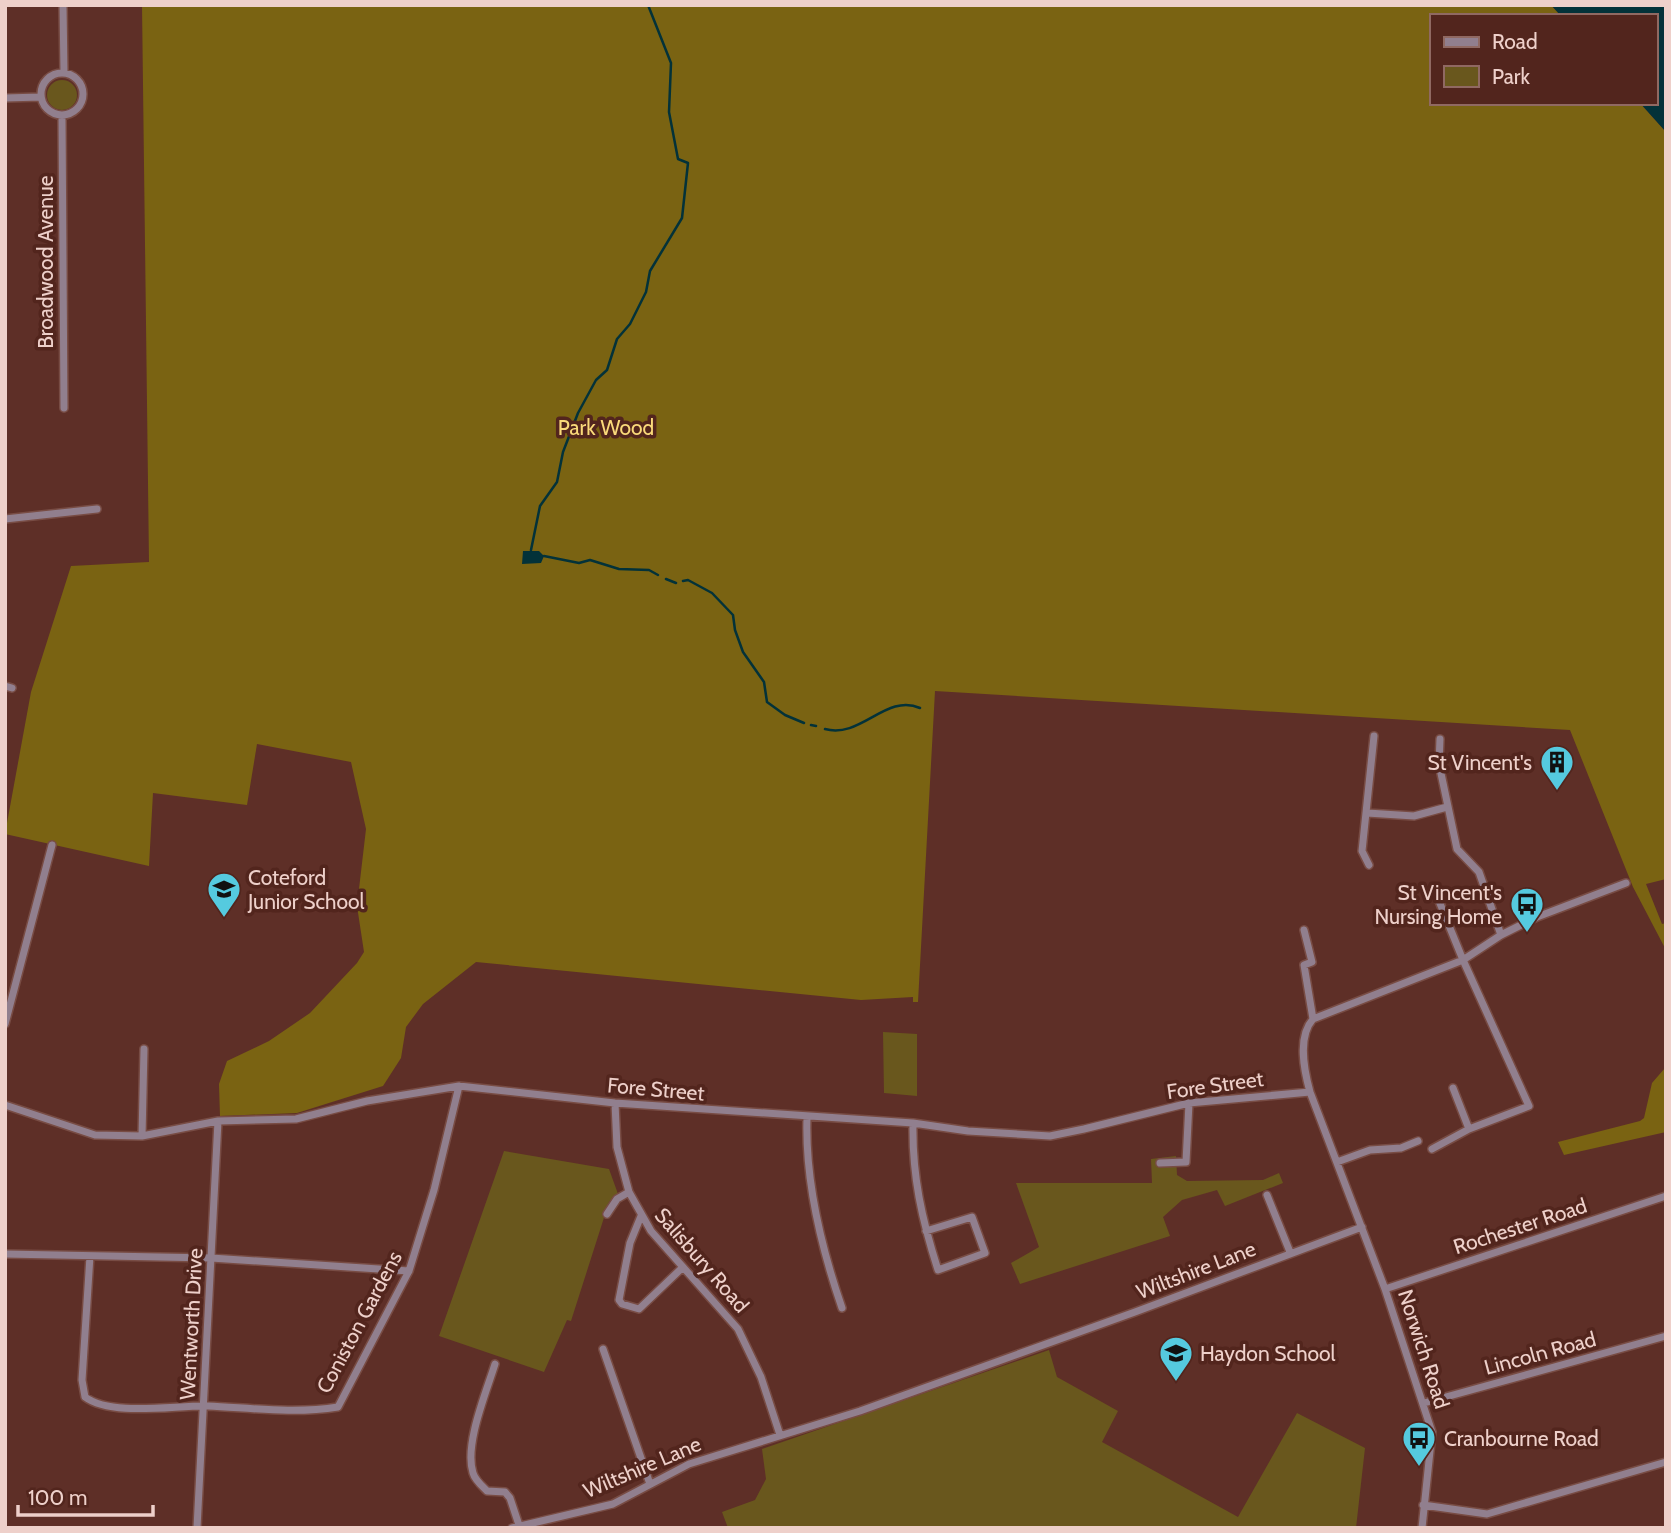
<svg xmlns="http://www.w3.org/2000/svg" width="1671" height="1533" font-family="Cabin,sans-serif">
  <style>
    .green { fill: #69571d }
    .forest { fill: #7a6312 }
    .water { fill: #033239 }
    .lines { fill: none; stroke-linecap: round; stroke-linejoin: round }
    .stream { stroke: #033239; stroke-width: 2.5 }
    .street-casing { stroke: #784c44; stroke-width: 10 }
    .street { stroke: #917f8e; stroke-width: 7 }
    .labels { text-anchor: middle; dominant-baseline: central; stroke-width: 7; stroke-linejoin: round; paint-order: stroke }
    .street-label { font-size: 21px; fill: #eed0ca; stroke: #52251d }
    .park-label { font-size: 21px; fill: #fada7a; stroke: #52251d }
    .poi-label { font-size: 21px; fill: #eed0ca; stroke: #52251d; text-anchor: start }
  </style>
  <rect width="100%" height="100%" fill="#5e2f27"/>
  <path class="green" d="M47 95a15 15 0 1 1 30 0a15 15 0 1 1-30 0Z
    M 883,1032 L 917,1034 L 917,1096 L 884,1093 Z
    M 504,1151 L 609,1169 L 618,1194 L 609,1202 L 571,1321 L 567,1320 L 544,1372 L 439,1336 Z
    M 1176,1156 L 1177,1175 L 1187,1181 L 1263,1180 L 1279,1173 L 1283,1183 L 1225,1206 L 1217,1190 L 1182,1200 L 1163,1217 L 1170,1236 L 1020,1284 L 1011,1263 L 1039,1247 L 1016,1183 L 1152,1183 L 1151,1159 Z
    M 1049,1350 L 1057,1377 L 1118,1411 L 1102,1442 L 1238,1517 L 1297,1413 L 1365,1448 L 1356,1528 L 728,1528 L 722,1512 L 755,1500 L 766,1479 L 762,1449 Z"/>
  <path class="forest" d="M 142,5 L 1551,5 L 1561,16 L 1431,16 L 1431,103 L 1640,103 L 1666,132 L 1666,879 L 1646,884 L 1662,924 L 1666,923 L 1666,950 L 1633,887 L 1570,730 L 935,691 L 918,1002 L 913,1002 L 913,997 L 861,1000 L 476,962 L 423,1004 L 406,1027 L 401,1058 L 383,1086 L 297,1113 L 220,1116 L 219,1084 L 227,1061 L 269,1041 L 310,1013 L 357,963 L 364,952 L 357,906 L 366,829 L 351,762 L 257,744 L 247,805 L 153,793 L 149,866 L 5,834 L 31,692 L 71,566 L 149,562 Z
    M 1666,1034 L 1666,1132 L 1564,1155 L 1558,1142 L 1640,1121 L 1644,1118 L 1652,1083 L 1665,1068 Z"/>
  <path class="water" d="M 1551,5 L 1666,5 L 1666,132 L 1640,103 L 1655,103 L 1655,16 L 1561,16 Z
    M 523,551 L 539,551 L 544,556 L 541,563 L 522,564 Z"/>
  <g class="lines">
    <path class="stream" d="M 531,550 L 540,506 L 557,482 L 563,452 L 578,413 L 596,380 L 607,370 L 617,339 L 630,324 L 646,292 L 650,271 L 682,218 L 688,163 L 678,159 L 669,112 L 671,63 L 648,5
      M 544,556 L 579,563 L 590,560 L 619,569 L 649,570 L 658,575
      M 666,579 L 676,583
      M 683,581 L 688,580 L 712,593 L 733,615 L 735,630 L 743,652 L 764,682 L 767,702 L 785,715 L 804,723
      M 811,725 L 816,726
      M 825,729 C 861,739 886,693 920,708"/>
    <defs>
      <path id="street" d="M 63,5 L 64,73
        M41 94a21 21 0 1 1 42 0a21 21 0 1 1-42 0Z
        M 5,98 L 41,97
        M 62,116 L 64,408
        M 5,519 L 97,509
        M 5,686 L 12,688
        M 1440,739 L 1439,764 L 1457,849 L 1479,872 L 1501,935
        M 1367,813 L 1414,816 L 1447,807
        M 1369,865 L 1362,851 L 1374,736
        M 1304,930 L 1312,962 L 1304,965 L 1313,1019
        M 5,1024 L 52,845
        M 1453,1088 L 1469,1129
        M 615,1103 L 617,1147 L 629,1192 L 651,1231 L 738,1329 L 761,1377 L 780,1435
        M 5,1105 L 95,1135 L 142,1136 L 218,1121 L 296,1119 L 367,1101 L 459,1086 L 615,1103 L 913,1123 L 968,1131 L 1050,1136 L 1084,1129 L 1189,1103 L 1310,1092
        M 807,1118 C 805,1182 821,1247 842,1308
        M 913,1123 C 912,1176 922,1220 938,1270 L 985,1253 L 972,1217 L 926,1231
        M 142,1136 L 144,1049
        M 1432,1149 L 1469,1129 L 1529,1106 L 1463,960 L 1439,901
        M 1337,1162 L 1370,1150 L 1401,1148 L 1418,1141
        M 1160,1163 L 1186,1162 L 1189,1103
        M 1267,1195 L 1290,1252
        M 607,1214 L 617,1199 L 629,1192
        M 641,1216 L 630,1243 L 619,1300 L 622,1304 L 639,1309 L 682,1268
        M 5,1254 L 211,1258 L 409,1271
        M 90,1256 L 82,1380 L 85,1397 C 112,1417 175,1405 208,1406 C 251,1408 294,1414 338,1407 L 409,1271 L 434,1190 L 459,1086
        M 1385,1289 L 1666,1196
        M 603,1349 L 650,1484
        M 495,1364 C 486,1393 464,1445 473,1473 C 475,1480 482,1486 487,1491 L 505,1492 L 510,1498 L 519,1525
        M 1424,1403 L 1666,1336
        M 1423,1505 L 1487,1514 L 1666,1462
        M 197,1528 L 218,1121
        M 512,1528 L 613,1504 L 689,1464 L 860,1411 L 1135,1312 L 1362,1227
        M 1422,1528 L 1432,1432 L 1385,1289 L 1310,1092 C 1304,1070 1297,1037 1313,1019 L 1463,960 L 1501,935 L 1537,917 L 1626,883"/>
    </defs>
    <use href="#street" class="street-casing"/>
    <use href="#street" class="street"/>
  </g>
  <defs>
    <symbol id="building-pin" viewBox="-11 -11 22 30"><path d="M0 17L-7.5 6A9.5 9.5 0 1 1 7.5 6Z" fill="#55cadf" stroke="#52251d"/><path d="M-4-6H4V6H1V3H-1V6H-4ZM-2.5-4.3h1.7v1.8h-1.7ZM.8-4.3h1.7v1.8H.8ZM-2.5-1h1.7V.8h-1.7ZM.8-1h1.7V.8H.8Z" fill="#111"/></symbol>
    <symbol id="school-pin" viewBox="-11 -11 22 30"><path d="M0 17L-7.5 6A9.5 9.5 0 1 1 7.5 6Z" fill="#55cadf" stroke="#52251d"/><path d="M0-5L7-2L0 1L-7-2ZM-4 1L0 2.5L4 1V4Q0 6-4 4Z" fill="#111"/></symbol>
    <symbol id="bus-pin" viewBox="-11 -11 22 30"><path d="M0 17L-7.5 6A9.5 9.5 0 1 1 7.5 6Z" fill="#55cadf" stroke="#52251d"/><path d="M-5-6H5V4H4V6H2V4H-2V6H-4V4H-5ZM-3.5-4V0h7V-4ZM-3.5 1.2v1.5H-2V1.2ZM2 1.2v1.5H3.5V1.2Z" fill="#111"/></symbol>
  </defs>
  <g fill-rule="evenodd">
    <use href="#building-pin" x="1538" y="743" width="38" height="52"/>
    <use href="#school-pin" x="205" y="870" width="38" height="52"/>
    <use href="#bus-pin" x="1508" y="885" width="38" height="52"/>
    <use href="#school-pin" x="1157" y="1334" width="38" height="52"/>
    <use href="#bus-pin" x="1400" y="1419" width="38" height="52"/>
  </g>
  <g class="labels">
    <g class="street-label">
      <text transform="translate(45 262) rotate(-90)">Broadwood Avenue</text>
      <text transform="translate(1215 1085) rotate(-8)">Fore Street</text>
      <text transform="translate(656 1089) rotate(5)">Fore Street</text>
      <text transform="translate(1520 1226) rotate(-18)">Rochester Road</text>
      <text transform="translate(702 1260) rotate(49)">Salisbury Road</text>
      <text transform="translate(1196 1270) rotate(-21)">Wiltshire Lane</text>
      <text transform="translate(359 1322) rotate(-62)">Coniston Gardens</text>
      <text transform="translate(191 1324) rotate(-87)">Wentworth Drive</text>
      <text transform="translate(1424 1349) rotate(72)">Norwich Road</text>
      <text transform="translate(1540 1353) rotate(-15)">Lincoln Road</text>
      <text transform="translate(642 1467) rotate(-23)">Wiltshire Lane</text>
    </g>
    <g class="park-label">
      <text x="606" y="427">Park Wood</text>
    </g>
    <g class="poi-label">
      <text x="1532" y="762" text-anchor="end">St Vincent's</text>
      <text x="248" y="877">Coteford<tspan x="248" dy="24">Junior School</tspan></text>
      <text x="1502" y="892" text-anchor="end">St Vincent's<tspan x="1502" dy="24">Nursing Home</tspan></text>
      <text x="1200" y="1353">Haydon School</text>
      <text x="1444" y="1438">Cranbourne Road</text>
    </g>
  </g>
  <rect width="1671" height="1533" fill="none" stroke="#eed0ca" stroke-width="14"/>
  <rect x="1430" y="14" width="228" height="91" fill="#52251d" stroke="#906962" stroke-width="2"/>
  <rect x="1444" y="37" width="35" height="10" fill="#917f8e" stroke="#906962" stroke-width="2"/>
  <text x="1492" y="49" font-size="21" fill="#eed0ca">Road</text>
  <rect x="1444" y="66" width="35" height="21" fill="#69571d" stroke="#906962" stroke-width="2"/>
  <text x="1492" y="84" font-size="21" fill="#eed0ca">Park</text>
  <path d="M18 1505v10h135v-10" fill="none" stroke="#eed0ca" stroke-width="3.5"/>
  <text x="28" y="1505" font-size="21" fill="#eed0ca" stroke="#52251d" stroke-width="5" paint-order="stroke">100 m</text>
</svg>
